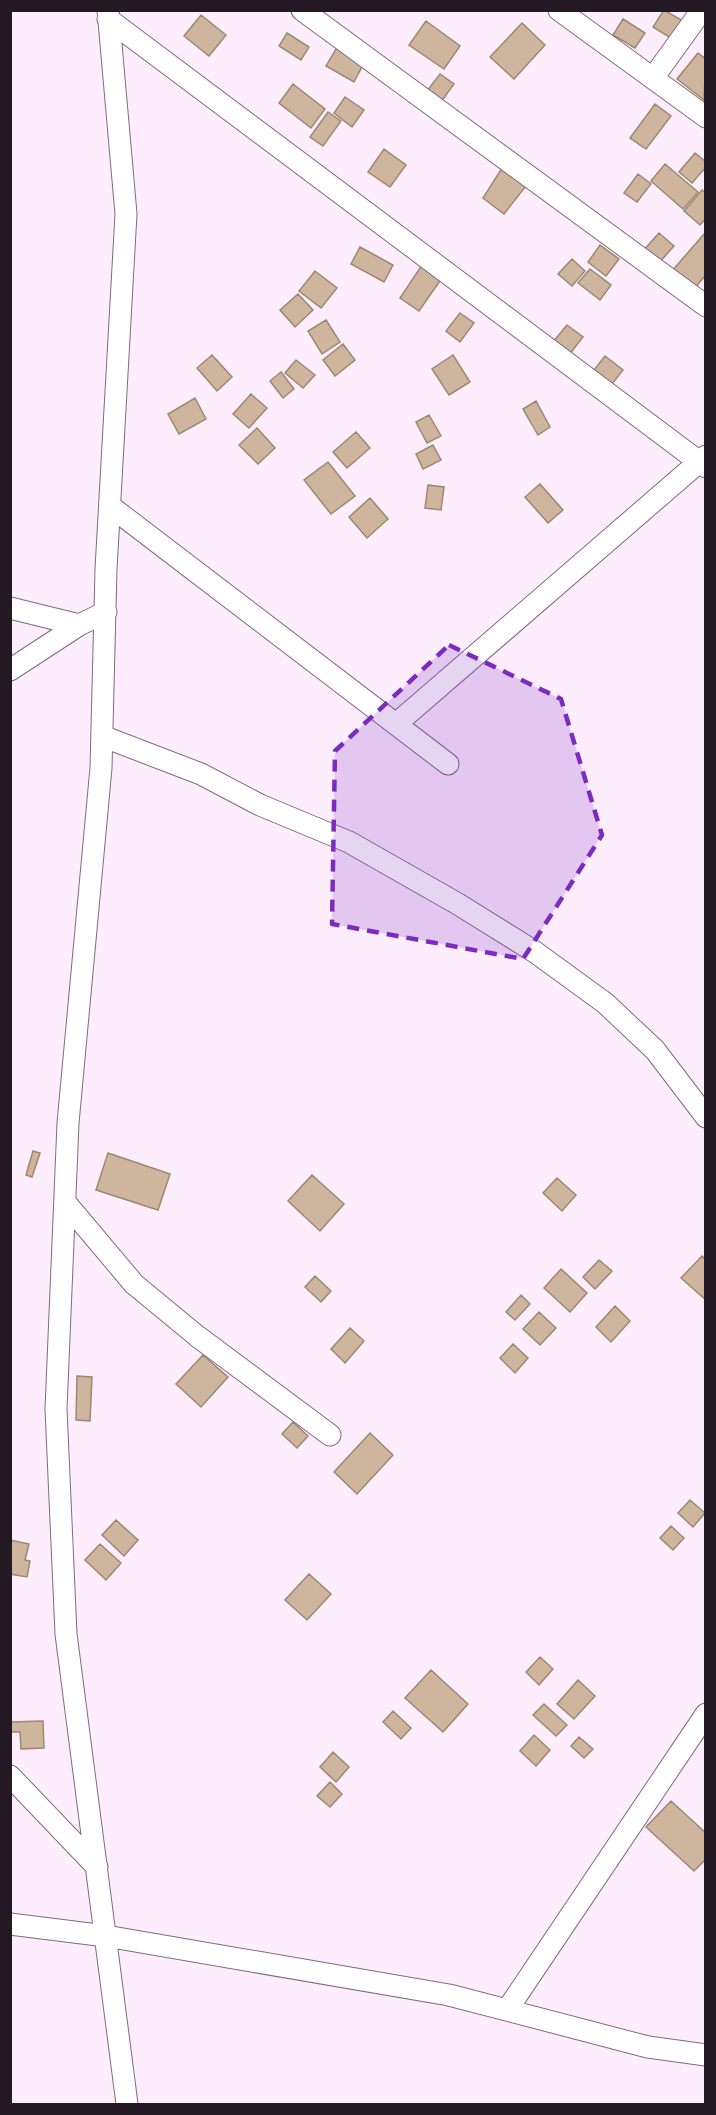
<svg xmlns="http://www.w3.org/2000/svg" width="716" height="2115" font-family="'Roboto Condensed',sans-serif">
  <style>
    .building { fill: #ceb59d; stroke: #9e8770; stroke-width: 1.5 }
    .lines { fill: none; stroke-linecap: round; stroke-linejoin: round }
    .minor-casing { stroke: #816a80; stroke-width: 23 }
    .minor { stroke: #fff; stroke-width: 21 }
    .marked { fill: #7b2cbf; fill-opacity: 0.2; stroke: #7b2cbf; stroke-width: 4.5; stroke-dasharray: 12 8; stroke-linejoin: round }
  </style>
  <rect width="100%" height="100%" fill="#feeefd"/>
  <path class="building" d="M 664,10 L 688,24 L 677,42 L 653,27 Z
    M 201,15 L 226,35 L 209,56 L 184,36 Z
    M 623,19 L 645,33 L 635,48 L 613,35 Z
    M 426,21 L 460,46 L 444,69 L 409,45 Z
    M 522,23 L 545,45 L 514,79 L 490,57 Z
    M 287,33 L 309,47 L 301,60 L 279,46 Z
    M 339,44 L 366,59 L 354,82 L 326,66 Z
    M 698,53 L 706,59 L 704,100 L 677,79 Z
    M 440,74 L 454,84 L 441,102 L 427,91 Z
    M 293,84 L 325,109 L 311,128 L 279,103 Z
    M 345,97 L 364,110 L 352,127 L 334,113 Z
    M 655,104 L 671,116 L 646,149 L 630,138 Z
    M 328,112 L 341,121 L 323,146 L 310,137 Z
    M 384,149 L 406,165 L 390,187 L 368,172 Z
    M 695,153 L 706,162 L 706,167 L 692,183 L 679,172 Z
    M 665,164 L 698,192 L 683,209 L 651,181 Z
    M 502,168 L 526,186 L 504,214 L 483,198 Z
    M 638,174 L 651,184 L 637,202 L 624,193 Z
    M 702,190 L 706,193 L 706,218 L 700,225 L 684,211 Z
    M 659,233 L 674,246 L 657,265 L 642,252 Z
    M 705,233 L 706,275 L 693,290 L 671,272 Z
    M 600,245 L 619,259 L 606,276 L 588,262 Z
    M 360,247 L 393,265 L 384,282 L 351,264 Z
    M 572,259 L 585,271 L 572,286 L 558,274 Z
    M 422,265 L 442,278 L 419,311 L 400,298 Z
    M 590,269 L 611,285 L 600,300 L 578,283 Z
    M 315,271 L 337,288 L 321,308 L 299,291 Z
    M 298,294 L 313,310 L 295,327 L 280,310 Z
    M 460,313 L 474,323 L 460,342 L 446,331 Z
    M 326,320 L 340,342 L 322,354 L 308,331 Z
    M 567,325 L 583,337 L 569,355 L 553,342 Z
    M 343,344 L 355,360 L 335,376 L 323,360 Z
    M 212,355 L 232,377 L 217,391 L 197,368 Z
    M 453,355 L 470,382 L 449,395 L 432,369 Z
    M 605,356 L 623,370 L 612,384 L 594,370 Z
    M 296,360 L 315,375 L 303,388 L 285,373 Z
    M 281,372 L 294,389 L 283,398 L 270,381 Z
    M 251,394 L 267,408 L 249,428 L 233,414 Z
    M 195,398 L 206,419 L 179,434 L 168,414 Z
    M 536,401 L 550,427 L 538,435 L 523,409 Z
    M 429,415 L 441,436 L 427,443 L 416,422 Z
    M 257,428 L 275,448 L 258,464 L 239,445 Z
    M 356,432 L 370,448 L 347,468 L 333,452 Z
    M 433,445 L 441,460 L 423,469 L 416,454 Z
    M 328,462 L 355,496 L 331,514 L 304,480 Z
    M 540,484 L 563,510 L 548,523 L 525,497 Z
    M 428,485 L 444,487 L 441,510 L 425,508 Z
    M 370,498 L 388,519 L 367,538 L 349,517 Z
    M 33,1151 L 40,1153 L 32,1177 L 26,1175 Z
    M 108,1153 L 170,1174 L 158,1210 L 96,1190 Z
    M 312,1175 L 344,1204 L 320,1231 L 288,1201 Z
    M 557,1178 L 576,1195 L 562,1211 L 543,1193 Z
    M 702,1256 L 706,1260 L 706,1300 L 681,1278 Z
    M 599,1260 L 612,1271 L 595,1289 L 583,1277 Z
    M 561,1269 L 587,1293 L 570,1312 L 544,1288 Z
    M 315,1276 L 331,1291 L 321,1302 L 305,1287 Z
    M 521,1295 L 530,1304 L 515,1320 L 506,1312 Z
    M 615,1306 L 630,1321 L 611,1342 L 596,1327 Z
    M 539,1312 L 556,1328 L 540,1345 L 523,1329 Z
    M 350,1328 L 364,1341 L 345,1363 L 331,1349 Z
    M 513,1344 L 528,1358 L 515,1373 L 500,1358 Z
    M 203,1355 L 228,1377 L 201,1407 L 176,1384 Z
    M 77,1376 L 92,1377 L 90,1421 L 76,1420 Z
    M 293,1422 L 308,1436 L 297,1448 L 282,1434 Z
    M 370,1433 L 393,1455 L 357,1494 L 334,1472 Z
    M 690,1500 L 705,1513 L 693,1527 L 678,1513 Z
    M 116,1520 L 138,1540 L 124,1556 L 102,1535 Z
    M 671,1526 L 684,1538 L 673,1550 L 660,1538 Z
    M 10,1540 L 29,1544 L 25,1560 L 30,1561 L 27,1577 L 10,1574 Z
    M 100,1544 L 121,1563 L 106,1580 L 85,1560 Z
    M 309,1574 L 331,1594 L 307,1620 L 285,1600 Z
    M 540,1657 L 553,1669 L 539,1685 L 526,1672 Z
    M 431,1670 L 468,1704 L 443,1732 L 405,1698 Z
    M 578,1680 L 595,1696 L 574,1719 L 557,1704 Z
    M 544,1704 L 567,1725 L 556,1736 L 533,1715 Z
    M 393,1711 L 411,1728 L 401,1739 L 383,1722 Z
    M 43,1721 L 44,1748 L 21,1749 L 20,1732 L 10,1732 L 10,1722 Z
    M 534,1735 L 550,1750 L 536,1766 L 520,1751 Z
    M 579,1737 L 593,1749 L 584,1758 L 571,1746 Z
    M 333,1752 L 349,1767 L 336,1782 L 320,1767 Z
    M 330,1782 L 342,1794 L 330,1807 L 317,1796 Z
    M 671,1801 L 706,1833 L 706,1859 L 694,1871 L 646,1827 Z"/>
  <g class="lines">
    <defs>
      <path id="minor" d="M 108,10 L 126,214 L 106,569 L 101,768 L 68,1123 L 56,1409 L 66,1634 L 127,2104
        M 302,10 L 706,306
        M 559,10 L 706,117
        M 108,19 L 706,467
        M 653,78 L 702,10
        M 110,506 L 448,764
        M 10,608 L 79,625
        M 10,670 L 79,625 L 106,612
        M 396,724 L 706,456
        M 102,736 L 201,774 L 260,805 L 349,842 L 458,904 L 535,952 L 605,1003 L 655,1050 L 706,1117
        M 65,1202 L 134,1284 L 197,1336 L 330,1435
        M 10,1776 L 97,1867
        M 10,1924 L 106,1936 L 449,1995 L 648,2047 L 706,2055
        M 507,2010 L 706,1714"/>
    </defs>
    <use href="#minor" class="minor-casing"/>
    <use href="#minor" class="minor"/>
  </g>
  <path class="marked" d="M 449,645 L 561,699 L 602,835 L 523,959 L 332,924 L 335,751 Z"/>
  <rect width="716" height="2115" fill="none" stroke="#221922" stroke-width="24"/>
</svg>
